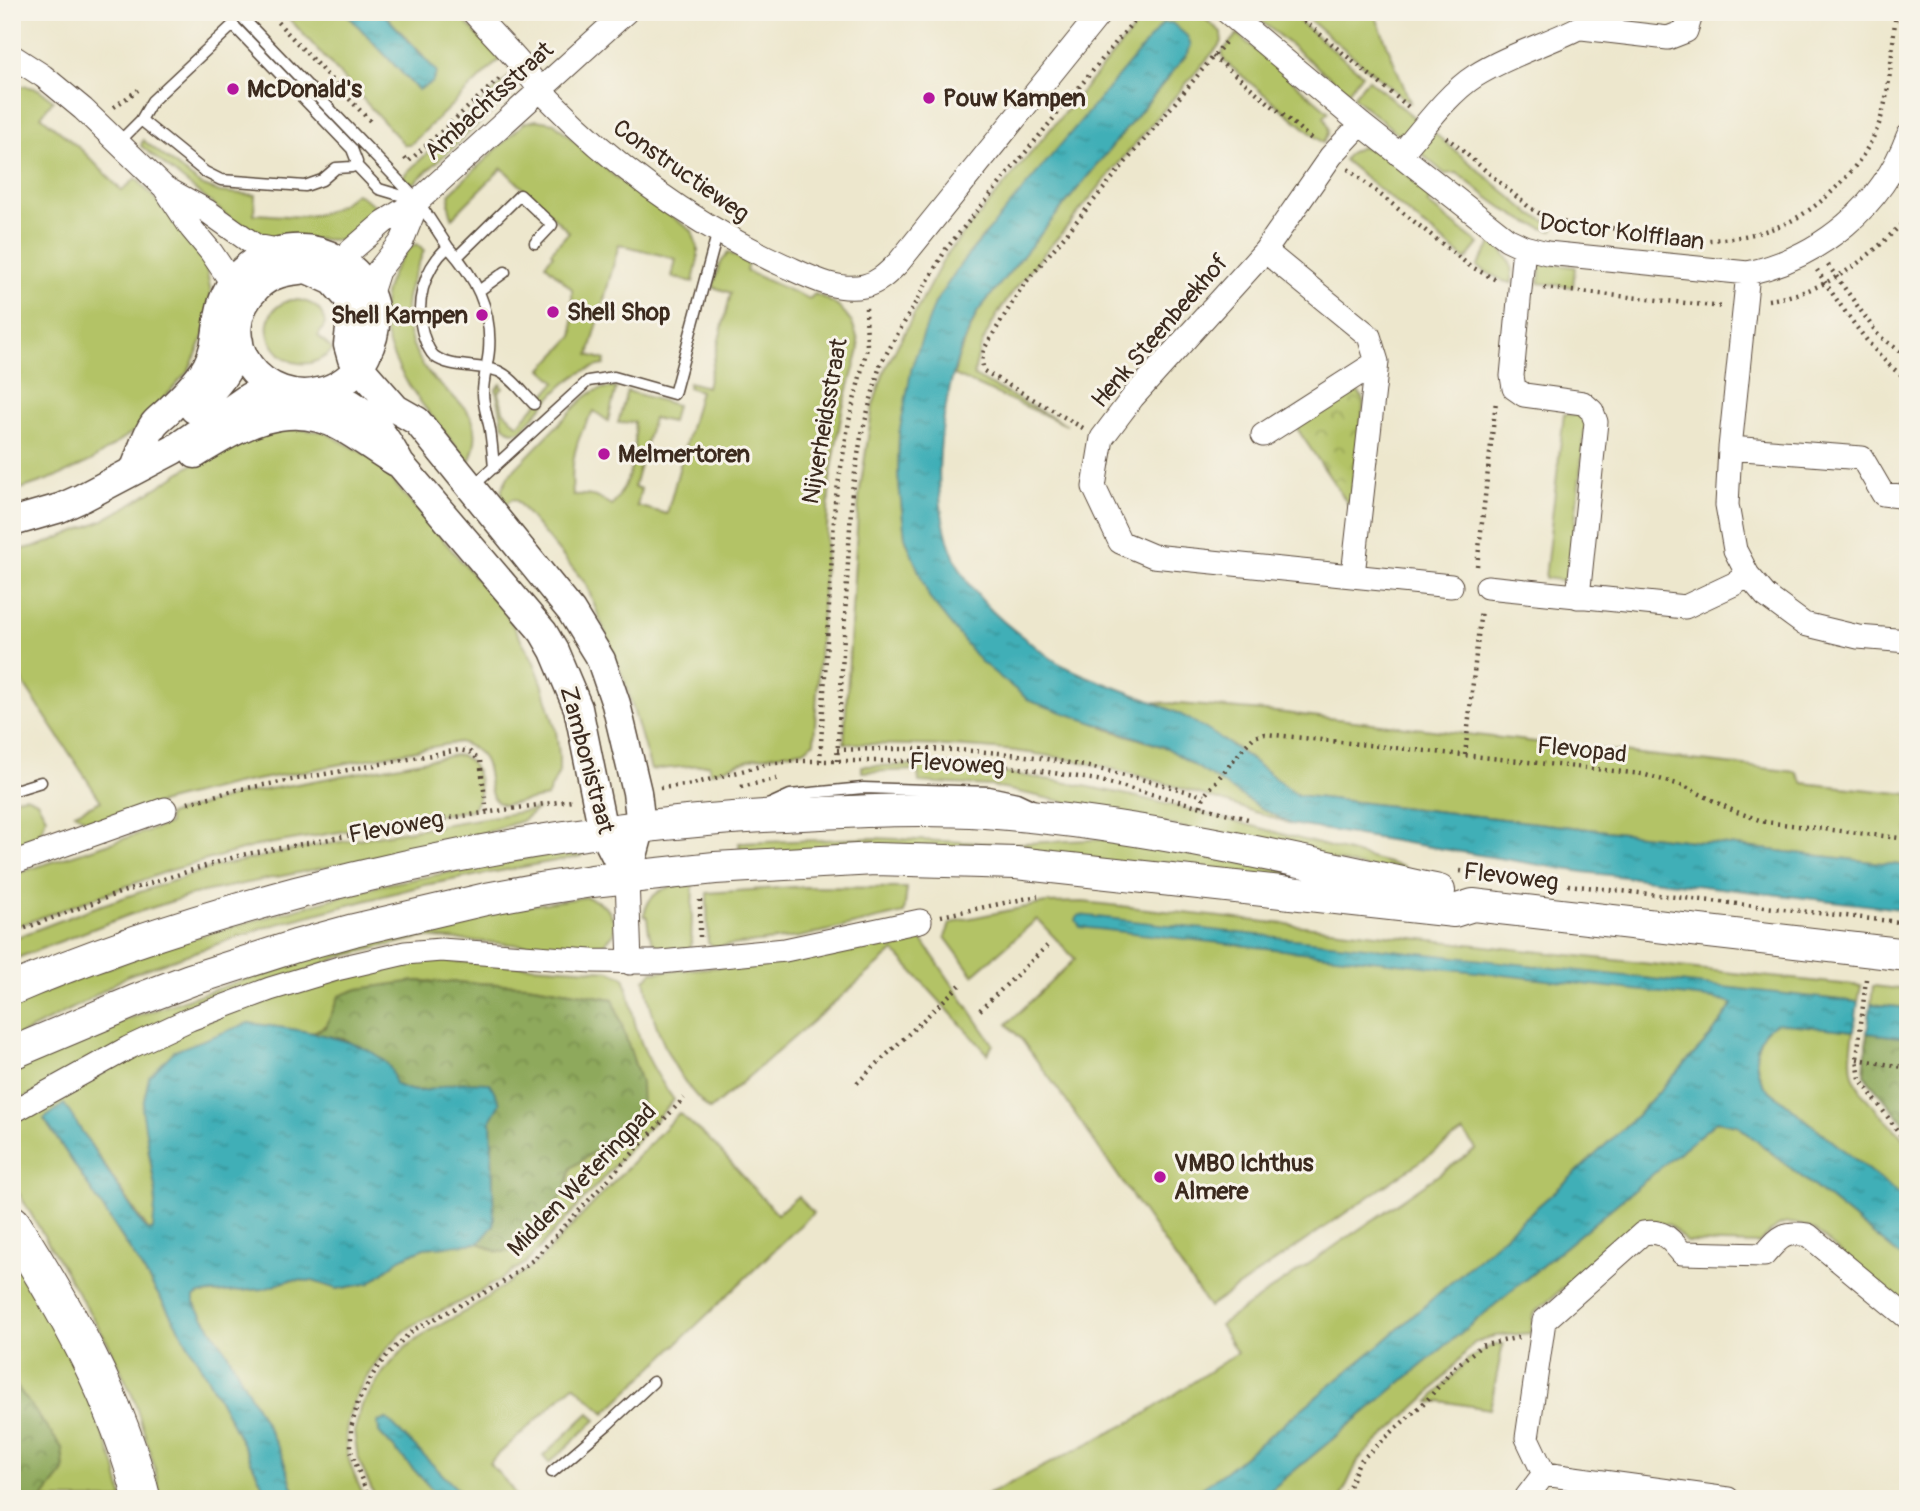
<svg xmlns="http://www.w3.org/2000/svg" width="1920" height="1511" font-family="Pangolin,sans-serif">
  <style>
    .green { fill: #b3c366; stroke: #777642; stroke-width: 2 }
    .forest { fill: url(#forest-crowns); stroke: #646a3c; stroke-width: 2 }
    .park { fill: url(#park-crowns); stroke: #777642; stroke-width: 2 }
    .water { fill: url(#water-ripples); stroke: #3d6c6a; stroke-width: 2 }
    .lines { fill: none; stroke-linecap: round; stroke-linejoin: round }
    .service-casing { stroke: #564638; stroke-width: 13 }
    .minor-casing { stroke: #564638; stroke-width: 25 }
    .tertiary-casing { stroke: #564638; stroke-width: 31 }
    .secondary-casing { stroke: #564638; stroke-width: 34 }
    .trunk-casing { stroke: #564638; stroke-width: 39 }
    .path { stroke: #564638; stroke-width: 4.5; stroke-dasharray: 2 5; stroke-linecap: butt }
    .service { stroke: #fff; stroke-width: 10 }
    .minor { stroke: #fff; stroke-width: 23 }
    .tertiary { stroke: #fff; stroke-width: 28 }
    .secondary { stroke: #fff; stroke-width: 32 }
    .trunk { stroke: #fff; stroke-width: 37 }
    .poi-dot { fill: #b5179e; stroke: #f7f3e8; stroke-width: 2.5 }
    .labels { text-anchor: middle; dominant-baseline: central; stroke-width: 6; stroke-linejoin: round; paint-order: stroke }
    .poi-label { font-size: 24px; font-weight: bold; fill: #3b2a1e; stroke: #f7f3e8; text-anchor: start }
    .street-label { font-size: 24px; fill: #3b2a1e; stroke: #f7f3e8 }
  </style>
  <defs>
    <pattern id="forest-crowns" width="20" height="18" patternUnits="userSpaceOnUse" patternTransform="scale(1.75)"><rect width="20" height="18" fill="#8ea95b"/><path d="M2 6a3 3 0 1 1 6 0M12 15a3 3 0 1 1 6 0" fill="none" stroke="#758a4b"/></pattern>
    <pattern id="park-crowns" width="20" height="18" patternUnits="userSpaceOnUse" patternTransform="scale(1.75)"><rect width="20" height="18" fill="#b3c366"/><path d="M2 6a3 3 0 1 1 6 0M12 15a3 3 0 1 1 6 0" fill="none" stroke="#939f53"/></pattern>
    <pattern id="water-ripples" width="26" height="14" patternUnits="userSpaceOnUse" patternTransform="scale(1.75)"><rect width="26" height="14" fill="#3fafb7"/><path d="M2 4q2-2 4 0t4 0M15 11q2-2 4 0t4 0" fill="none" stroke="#368f94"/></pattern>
  </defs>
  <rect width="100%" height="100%" fill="#f7f3e8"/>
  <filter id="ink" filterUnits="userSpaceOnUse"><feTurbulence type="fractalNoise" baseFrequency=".0143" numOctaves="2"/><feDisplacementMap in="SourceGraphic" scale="14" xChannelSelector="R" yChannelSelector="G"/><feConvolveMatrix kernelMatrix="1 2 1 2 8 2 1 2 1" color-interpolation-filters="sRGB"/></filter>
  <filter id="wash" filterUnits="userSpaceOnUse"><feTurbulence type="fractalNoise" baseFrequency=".00686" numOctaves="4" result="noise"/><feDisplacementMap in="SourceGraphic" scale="28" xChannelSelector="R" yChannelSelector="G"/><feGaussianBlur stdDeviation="1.57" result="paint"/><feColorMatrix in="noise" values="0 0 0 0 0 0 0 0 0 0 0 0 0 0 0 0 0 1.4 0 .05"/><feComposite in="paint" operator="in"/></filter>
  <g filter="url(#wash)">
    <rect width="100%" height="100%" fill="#ede7cd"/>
    <path class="green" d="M 283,12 L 345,12 L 415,87 L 423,55 L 382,12 L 456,12 L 500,59 L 410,145 L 405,145 Z
      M 1148,12 L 1197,12 L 1221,32 L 1222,42 C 1170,102 1119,162 1070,223 C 1035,266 980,319 974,376 L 1067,425 L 954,375 L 958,358 L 978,311 L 1188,53 L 983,236 L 963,261 L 935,303 L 899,434 L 898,475 L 905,537 L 930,599 L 1104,728 L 1167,748 L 1259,807 L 1291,824 C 1206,796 1119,765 1030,753 C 968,744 906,746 844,743 L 859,496 L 873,405 L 885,369 L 946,255 Z
      M 1250,12 L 1288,12 L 1362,74 L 1348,92 Z
      M 1300,12 L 1374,12 L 1410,102 L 1407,101 Z
      M 1237,34 L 1329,112 L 1324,117 C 1330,127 1330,134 1323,143 L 1224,61 L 1222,52 Z
      M 514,72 L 517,74 L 515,91 L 414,183 L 408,183 L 403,179 L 404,175 Z
      M 1368,79 L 1417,120 L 1403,138 L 1353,97 Z
      M 25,86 L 38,89 L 53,100 L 41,116 L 83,151 L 122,191 L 136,178 L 194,242 L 205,261 L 211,293 L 206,330 L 198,350 L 189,370 L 137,429 L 91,461 L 61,475 L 12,492 L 12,87 Z
      M 536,120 L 554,123 L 613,175 L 692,231 L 698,249 L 698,259 L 693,282 L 672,277 L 676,259 L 619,244 L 589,355 L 605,360 L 604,365 C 567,370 545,405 521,431 L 512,432 L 503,425 L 496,389 L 501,384 L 503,388 L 499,392 L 503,411 L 518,425 L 556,382 L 542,369 L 573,336 L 572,289 L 545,264 L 553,255 L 551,252 L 569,232 L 502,168 L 452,218 L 449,206 L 450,193 L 524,123 Z
      M 1433,132 L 1532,215 L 1555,225 L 1553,231 C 1516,223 1486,196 1457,173 L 1445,174 L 1417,150 Z
      M 143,140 L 201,185 L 220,192 L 255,195 L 254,214 C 298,216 321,224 356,193 L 376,206 L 376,214 L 351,236 L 340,240 L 273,238 L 232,220 L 141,146 Z
      M 1361,147 C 1383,147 1415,183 1432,198 L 1427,203 L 1479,244 L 1466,260 L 1344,160 L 1349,153 Z
      M 1492,243 C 1509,254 1513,264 1512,283 L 1503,281 L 1477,267 Z
      M 417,244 L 424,250 C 417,270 407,286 406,307 C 406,332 415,358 432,377 C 460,406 489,416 469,462 C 429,411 357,343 393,272 C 398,262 406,248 417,244 Z
      M 728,252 L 748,263 L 746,271 L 809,299 L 815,294 C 842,304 857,321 859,350 L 842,411 L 830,479 L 814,742 L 804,750 L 755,758 L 710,773 L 709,764 L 651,770 L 626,685 L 586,584 L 516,500 L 512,499 L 505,505 L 501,500 L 502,488 L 509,475 L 583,399 C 594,390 602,387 616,388 L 608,421 L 594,411 C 575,437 570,463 573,495 C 589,494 599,496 612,506 C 631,480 638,454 634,422 L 618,423 L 627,391 L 676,405 L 672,422 L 653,418 L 634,487 L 641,489 L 637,506 L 667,514 L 700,391 L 688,387 L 689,382 L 707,387 L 731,293 L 713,287 L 719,266 Z
      M 1541,263 L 1575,267 L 1573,287 L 1539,283 Z
      M 290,300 C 307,299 323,306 325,324 L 318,336 L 333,350 C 287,394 238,318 290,300 Z
      M 1564,414 L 1584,416 L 1586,419 L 1569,575 L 1566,581 L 1545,578 Z
      M 286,428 L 324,432 L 373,458 L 505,612 L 533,660 L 542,683 L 556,731 L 559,755 L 559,772 L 547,797 L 504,805 C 475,797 507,757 459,742 L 235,784 L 163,802 L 99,822 L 88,821 L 75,813 L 101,801 L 12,666 L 12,552 L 44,544 L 101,521 L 128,506 L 223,445 Z
      M 1155,702 L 1276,712 L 1796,772 L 1803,783 L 1908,794 L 1908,866 L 1297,795 L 1235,747 Z
      M 455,755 C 479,755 488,799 470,810 L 256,846 L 168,871 L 12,928 L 12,875 L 169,824 L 168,815 L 237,795 Z
      M 918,765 C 1083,773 1245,825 1404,867 L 1400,875 L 991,786 L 919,782 L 918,770 L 862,772 L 862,766 Z
      M 26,796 L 37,801 L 46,817 C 40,840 34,843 12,852 L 12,799 Z
      M 538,809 L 521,821 L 470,838 L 198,893 L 129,915 L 12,960 L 12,939 L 93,908 L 214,867 L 304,848 Z
      M 875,838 L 1003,844 L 1111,839 L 1357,883 L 741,858 L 739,843 Z
      M 580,848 L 585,852 L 582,856 L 425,885 L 266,927 L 129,975 L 81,1004 L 12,1039 L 12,1004 L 174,943 L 382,885 Z
      M 693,881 L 691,947 L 689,950 C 681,948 673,951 665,950 C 649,947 648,929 647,916 L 644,916 C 648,889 670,886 693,881 Z
      M 793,887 L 907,888 L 904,913 L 800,937 L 714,947 L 708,943 L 707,893 Z
      M 586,897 C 604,902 616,913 614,933 L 602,947 L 583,950 L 423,937 L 339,957 L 12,1103 L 14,1073 L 31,1061 L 122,1021 L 320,954 L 513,908 Z
      M 1083,902 L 1751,975 L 1861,986 L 1858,1002 L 1743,990 L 1714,999 L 1733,1004 L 1711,1036 L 1637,1115 L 1577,1172 L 1381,1344 L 1226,1471 L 1189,1498 L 979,1499 L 1139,1418 L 1237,1353 L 1220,1325 L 1476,1149 L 1463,1132 L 1209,1307 L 1062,1095 L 1021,1039 L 1007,1024 L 1075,959 L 1037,919 L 973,975 L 945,937 L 950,924 L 961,920 L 1046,903 Z
      M 916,931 L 993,1044 L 988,1054 L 894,951 L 710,1110 C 673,1077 653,1027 645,980 L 652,972 C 698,968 744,967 790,959 C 833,953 874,940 916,931 Z
      M 415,959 L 610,971 L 624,977 C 630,994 632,1013 637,1031 C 645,1057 659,1079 674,1100 L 527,1262 C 506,1276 485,1290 462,1301 C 445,1310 425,1317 409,1328 C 380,1348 343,1406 346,1443 C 347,1462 357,1481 365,1499 L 297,1499 L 281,1453 L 228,1354 L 194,1303 L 193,1297 L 199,1294 L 264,1289 L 289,1280 L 313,1281 L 337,1289 L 370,1283 L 400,1259 L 424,1248 L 479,1243 L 498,1252 L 565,1192 L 571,1168 L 596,1150 L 635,1131 L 641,1083 L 613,999 L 527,985 L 415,981 L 309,1034 L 278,1027 L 248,1023 L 148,1148 L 156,1193 L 154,1229 L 149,1231 L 64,1105 L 44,1119 C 126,1242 208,1364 269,1499 L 161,1499 L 154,1465 L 134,1399 L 110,1347 L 12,1182 L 12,1123 L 179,1031 L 269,997 Z
      M 1873,986 L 1908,990 L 1908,1008 L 1871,1004 Z
      M 1776,1022 L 1854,1031 C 1852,1046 1849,1060 1853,1075 C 1859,1096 1893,1126 1908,1143 L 1908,1202 L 1764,1086 C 1753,1063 1752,1037 1776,1022 Z
      M 679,1113 L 713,1143 L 777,1214 L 798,1196 L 813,1213 L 605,1413 L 574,1385 L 489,1463 L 510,1486 L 517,1499 L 467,1499 L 386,1419 L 379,1432 L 441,1499 L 376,1499 L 358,1459 L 354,1432 L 362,1405 L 384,1371 L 405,1348 L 432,1329 L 468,1310 L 537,1263 Z
      M 1717,1121 L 1737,1125 L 1908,1262 L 1908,1308 L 1814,1230 C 1785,1217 1779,1223 1758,1244 L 1686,1242 L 1670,1225 L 1642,1221 L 1533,1314 L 1531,1333 L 1495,1336 L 1474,1343 L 1428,1395 L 1359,1459 L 1340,1499 L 1260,1499 Z
      M 12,1251 L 54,1314 L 115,1464 L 123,1499 L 42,1499 L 64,1471 L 62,1448 L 12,1380 Z
      M 1494,1344 L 1503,1344 L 1490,1409 L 1440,1401 L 1437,1403 L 1429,1402 L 1467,1360 Z
      M 589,1413 L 596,1420 L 549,1463 L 543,1456 Z"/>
    <path class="forest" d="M 415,981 L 527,985 L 613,999 L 641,1083 L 642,1109 L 634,1131 L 596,1150 L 571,1168 L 565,1192 L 517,1251 L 498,1252 L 479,1243 L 494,1225 L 491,1119 L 434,1090 L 409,1091 L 395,1084 L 390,1068 L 379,1057 L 342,1038 L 309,1034 L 326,1027 L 339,996 L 358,989 Z
      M 1867,1033 L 1908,1038 L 1908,1127 L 1864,1075 Z
      M 12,1380 L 62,1448 L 64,1471 L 42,1499 L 12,1499 Z"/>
    <path class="park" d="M 1353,389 L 1360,394 L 1364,402 L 1350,507 L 1296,427 Z"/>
    <path class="water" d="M 345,12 L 382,12 L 437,72 L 432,83 L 418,90 L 415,87 Z
      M 1163,23 L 1172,23 L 1187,36 L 1191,45 L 1188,53 L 978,311 C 971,327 962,343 957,360 C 939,422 928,503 957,563 C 972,595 999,620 1027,640 C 1038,648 1050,659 1062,665 C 1103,686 1148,696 1189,719 C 1228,741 1262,768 1297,795 L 1908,866 L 1908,910 L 1583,872 L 1291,824 L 1259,807 L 1167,748 L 1030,701 L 980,661 L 930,599 L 905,537 L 898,475 L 899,434 L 912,366 L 935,303 L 963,261 Z
      M 1079,915 L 1858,1002 L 1854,1031 L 1776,1023 C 1752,1037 1752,1064 1764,1086 L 1908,1202 L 1908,1262 L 1737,1125 L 1717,1121 L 1260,1499 L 1187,1499 L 1226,1471 L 1381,1344 L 1577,1172 L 1637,1115 L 1711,1036 L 1733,1004 L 1714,999 L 1080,927 L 1076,920 Z
      M 1871,1004 L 1908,1008 L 1908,1038 L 1867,1033 Z
      M 248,1023 C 282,1027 371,1037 390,1068 C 393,1072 394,1079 395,1084 C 421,1098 430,1088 456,1083 C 467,1081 479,1083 490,1083 L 500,1103 L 491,1119 L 494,1225 L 479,1243 L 424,1248 L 400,1259 L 370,1283 L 337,1289 L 313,1281 L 290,1280 L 264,1289 L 199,1294 L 194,1297 L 194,1303 L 228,1354 L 281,1453 L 297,1499 L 269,1499 C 208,1364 126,1242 44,1119 L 64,1104 L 144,1227 L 149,1231 L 153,1229 L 156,1193 L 142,1109 L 149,1077 L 174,1051 Z
      M 387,1419 L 467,1499 L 441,1499 L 379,1432 L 378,1422 Z"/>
  </g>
  <g filter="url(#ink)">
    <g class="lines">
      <defs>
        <path id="service" d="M 237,12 L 418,201 L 448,247 C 423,269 414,305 424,337 C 426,343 429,351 434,356 C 451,369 479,364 498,371 C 512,377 523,393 534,404
          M 118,143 L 141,120 L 152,101 L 233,25 L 352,149 L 357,162 L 352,167 L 336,168 L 322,180 L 305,186 L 221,180 L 205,172 L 141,120
          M 356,165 L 379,189 L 416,200
          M 448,247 C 475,277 492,308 489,350 C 488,364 483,378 483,393 C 483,406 488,418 490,430 C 492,443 493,456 494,468
          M 457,257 L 520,195 L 552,225 L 535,243
          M 480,290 L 505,272
          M 472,487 L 588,381 L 614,377 L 674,394 L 718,231
          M 12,791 L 41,782
          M 768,805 L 790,795 L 863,788 L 989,792 L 1017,798 L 1034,806
          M 552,1472 L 607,1425 L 653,1382"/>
        <path id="minor" d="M 473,12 C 487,28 502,43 516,59 C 528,72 537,88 550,100 C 617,169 696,225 783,265 C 808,276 836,292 864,286 C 879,283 889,272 899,262 L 1101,12
          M 1227,12 L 1361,124 L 1507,239 L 1524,247 L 1547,253 L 1748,273 C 1821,257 1882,206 1908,136
          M 1582,28 L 1668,38 L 1686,31 L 1692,12
          M 12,56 L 43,76 L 83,109 L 164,187 L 191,228 L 211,252 L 232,283
          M 1361,124 L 1331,156 L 1265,251 L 1133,397 L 1102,438 L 1094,487 L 1120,542 L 1153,556 L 1451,586
          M 1400,155 C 1422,130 1447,94 1475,76 C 1516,50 1565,40 1606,12
          M 169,190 L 207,211 L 256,246 L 278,250
          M 1524,247 L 1512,376 L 1514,388 L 1524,395 L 1583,403 L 1592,411 L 1596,422 L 1578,597
          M 1265,251 L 1369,336 L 1377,362 L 1353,575
          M 340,260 L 384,222 L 418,201 L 626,12
          M 1748,273 L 1730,448 L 1727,505 L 1735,550 L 1748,575 L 1766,596 L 1804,624 L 1858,637 L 1908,641
          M 370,296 L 378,271 L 402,241 L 418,201
          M 1263,435 L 1377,362
          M 1730,448 L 1862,458 L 1883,494 L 1908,497
          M 1487,587 L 1685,607 L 1734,584 L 1748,575
          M 12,863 L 165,809
          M 627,878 L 630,963
          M 12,1112 L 128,1048 L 190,1019 L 270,989 L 336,969 L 405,953 L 441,950 L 592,961 L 661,962 L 785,950 L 920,921
          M 1544,1474 L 1527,1438 L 1544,1321 L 1643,1233 C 1663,1229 1670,1239 1682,1253 L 1764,1255 C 1780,1237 1783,1231 1808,1235 L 1908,1318
          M 1544,1474 L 1728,1499
          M 1525,1499 L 1544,1474"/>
        <path id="tertiary" d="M 309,270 L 333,281 L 348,298 L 352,313 L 348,345 L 352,359 L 396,409 L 417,421 L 571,611 L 601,660 L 616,704 L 637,792 L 641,826 L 627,878
          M 317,392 C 360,398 381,428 400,464 L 543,632 L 554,651 L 578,708 L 603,831 L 627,878
          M 194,409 C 215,388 231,371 239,342
          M 195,454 C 239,427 288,397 341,427 C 360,437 377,451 396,462
          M 135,468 C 141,455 145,436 154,424 C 158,419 164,415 169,410 C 182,397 198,382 207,366 C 223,336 211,307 237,277 C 295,210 408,273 366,355 C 358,371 344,384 327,390 C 263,412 206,337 257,287 C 281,263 312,275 340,260
          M 12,522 L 60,508 L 82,498 L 173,450 L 249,397 L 282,391"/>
        <path id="secondary" d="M 12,989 C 104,949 200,919 296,893 C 462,849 630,821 802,814 C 863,811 924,808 985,812 C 1138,823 1290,859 1439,891
          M 12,1053 L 135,1001 L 190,980 L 296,946 L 354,930 L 486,899 L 540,889 L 592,881 L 715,868 L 875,859 L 1016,863 L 1454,911 L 1473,905 L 1908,955"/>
        <path id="trunk" d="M 12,1224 C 66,1310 118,1399 142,1499"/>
      </defs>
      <use href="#service" class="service-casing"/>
      <use href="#minor" class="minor-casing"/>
      <use href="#tertiary" class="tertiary-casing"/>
      <use href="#secondary" class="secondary-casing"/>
      <use href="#trunk" class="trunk-casing"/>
      <path class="path" d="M 268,12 L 370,121
        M 1293,12 L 1411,109
        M 1213,56 L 1314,141
        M 114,107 L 138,90
        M 1446,137 L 1530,208 L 1553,221 L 1709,240 C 1732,239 1755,235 1777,227 C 1821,211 1867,163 1881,118 C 1891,85 1892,47 1896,12
        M 405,158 L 408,162 L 501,77
        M 1348,169 L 1470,266 L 1498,281
        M 1828,265 L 1879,336 L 1908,357
        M 1817,270 C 1833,295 1882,369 1908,378
        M 1544,288 L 1723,307
        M 1768,300 C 1813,294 1848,274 1881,244 C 1890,235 1900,227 1908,216
        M 1083,428 L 984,371 L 982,362 L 984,349 L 1022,287 L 1227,40
        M 1477,566 L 1496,401
        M 837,750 C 906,748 974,748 1041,758 C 1097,767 1150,781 1204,796
        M 1465,755 L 1481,609
        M 820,761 L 835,502 L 849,421 L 867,348 L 866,307
        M 837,761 L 852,491 L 861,437 L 880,365 L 946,249 L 1141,12
        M 741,787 L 780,778
        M 660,788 L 693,784 L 768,764 L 794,761 L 949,761 L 1029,769 L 1097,780 L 1248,819
        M 188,803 L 236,790 L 459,750 L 470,752 L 480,761 L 487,812
        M 1201,806 L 1204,796 L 1246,745 L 1254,737 L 1265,734 L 1642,774 L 1684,786 L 1734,811 L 1765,822 L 1908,839
        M 1460,871 L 1493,876
        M 1568,885 L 1908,923
        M 941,916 L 1038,896
        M 12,933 L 119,893 L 241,855 L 436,820 L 572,800
        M 700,937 L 700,897
        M 1866,979 L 1857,1059 L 1860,1079 L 1908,1145
        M 980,1010 L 1047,946
        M 1857,1059 L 1908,1068
        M 857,1083 L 961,984
        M 369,1499 L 351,1451 L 351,1428 L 358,1402 L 376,1369 L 388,1354 L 413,1330 L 499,1285 L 533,1260 L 684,1098
        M 1344,1499 L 1359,1462 L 1427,1400 L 1456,1366 L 1481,1346 L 1520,1337"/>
      <use href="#service" class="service"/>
      <use href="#minor" class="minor"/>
      <use href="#tertiary" class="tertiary"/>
      <use href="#secondary" class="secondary"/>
      <use href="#trunk" class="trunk"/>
    </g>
  </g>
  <g class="poi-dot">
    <circle cx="233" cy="89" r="7"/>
    <circle cx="929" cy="98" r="7"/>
    <circle cx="553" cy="312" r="7"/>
    <circle cx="482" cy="315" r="7"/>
    <circle cx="604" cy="454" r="7"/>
    <circle cx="1160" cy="1177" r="7"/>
  </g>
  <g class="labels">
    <g class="poi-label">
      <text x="247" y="89">McDonald's</text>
      <text x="943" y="98">Pouw Kampen</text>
      <text x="567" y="312">Shell Shop</text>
      <text x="468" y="315" text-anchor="end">Shell Kampen</text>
      <text x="618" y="454">Melmertoren</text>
      <text x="1174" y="1163">VMBO Ichthus<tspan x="1174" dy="28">Almere</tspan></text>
    </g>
    <g class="street-label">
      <text transform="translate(489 101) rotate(-42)">Ambachtsstraat</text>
      <text transform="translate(681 171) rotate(35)">Constructieweg</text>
      <text transform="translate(1622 232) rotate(7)">Doctor Kolfflaan</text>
      <text transform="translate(1160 331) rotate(-49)">Henk Steenbeekhof</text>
      <text transform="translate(825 421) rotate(-80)">Nijverheidsstraat</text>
      <text transform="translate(1582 750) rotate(6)">Flevopad</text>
      <text transform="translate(587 760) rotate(75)">Zambonistraat</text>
      <text transform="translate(957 764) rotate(3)">Flevoweg</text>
      <text transform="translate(396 827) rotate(-10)">Flevoweg</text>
      <text transform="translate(1511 877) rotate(7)">Flevoweg</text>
      <text transform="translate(582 1180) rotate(-46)">Midden Weteringpad</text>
    </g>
  </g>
  <rect width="1920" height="1511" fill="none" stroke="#f7f3e8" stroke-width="42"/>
</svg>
